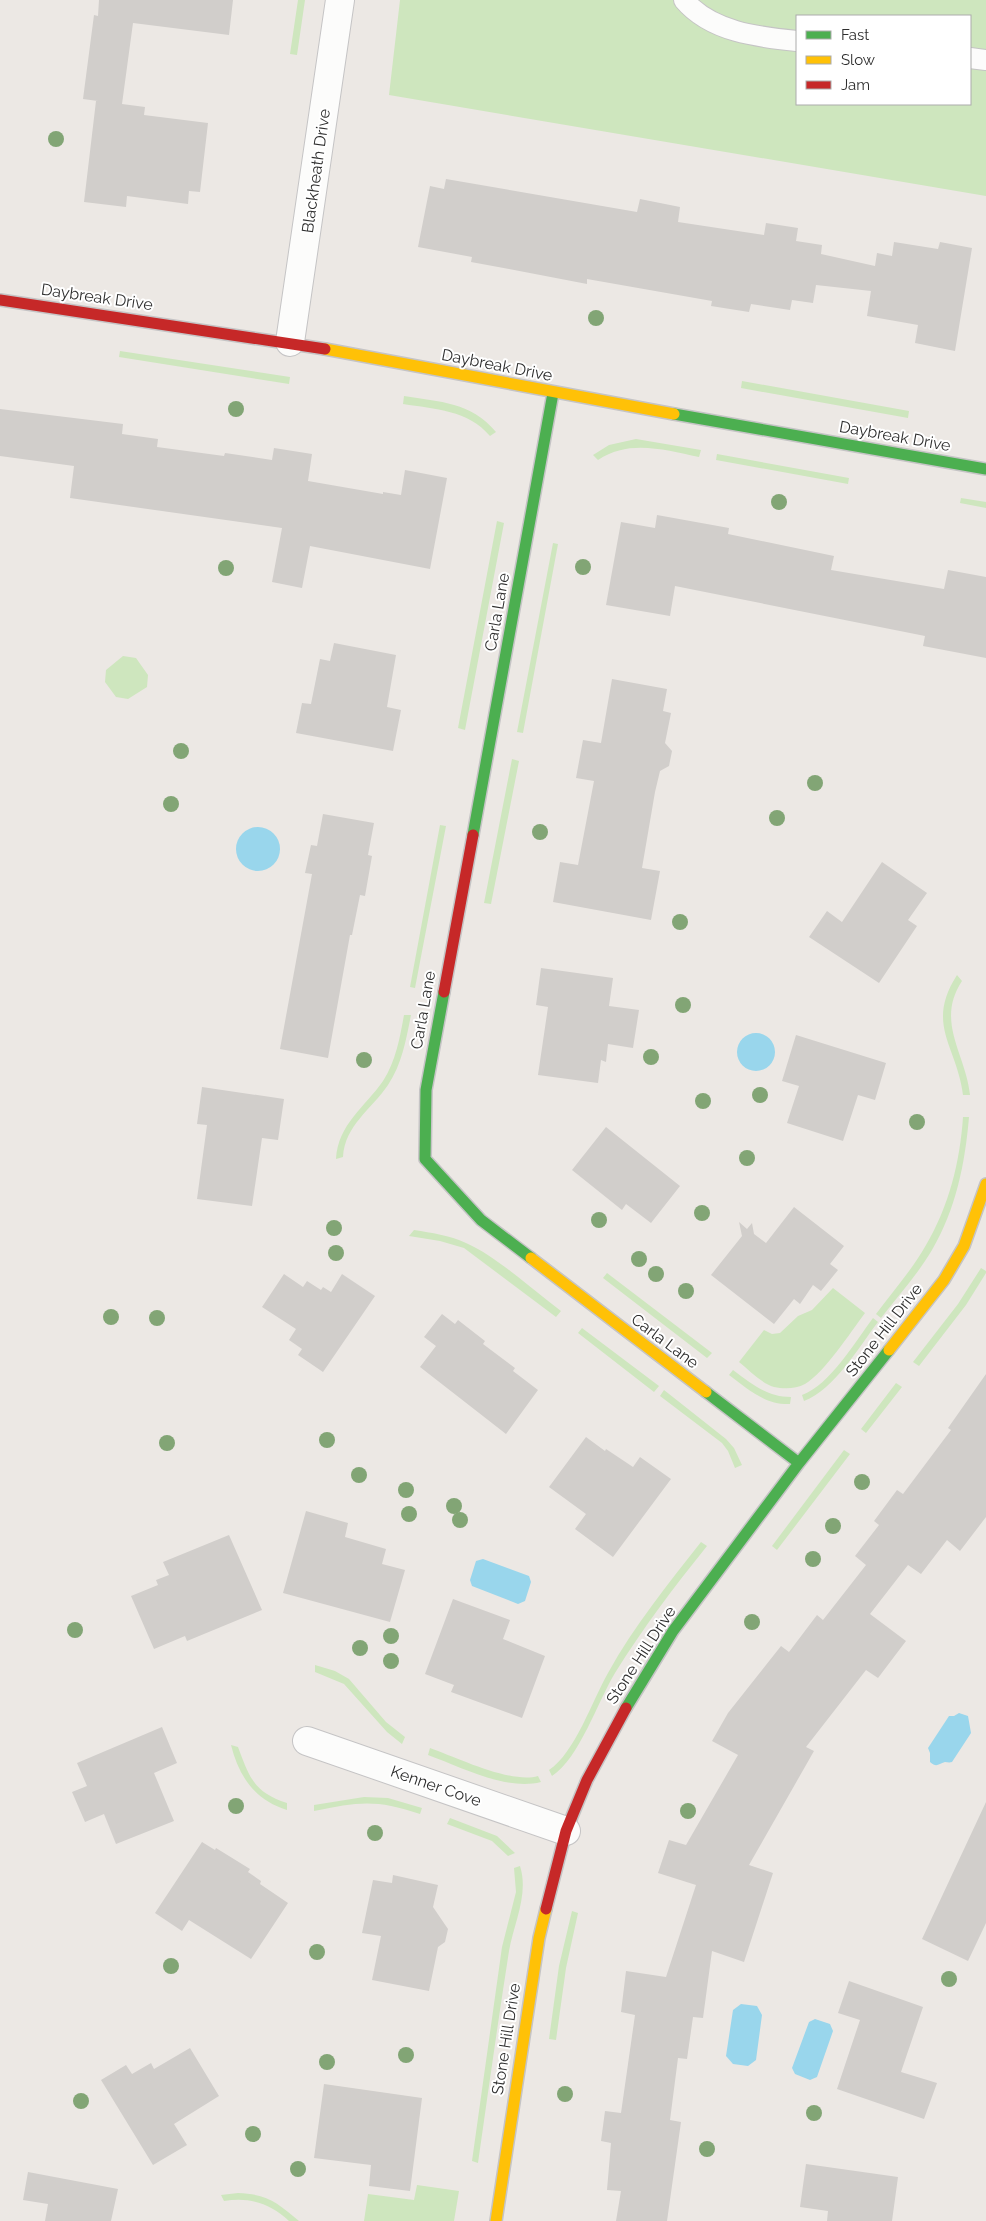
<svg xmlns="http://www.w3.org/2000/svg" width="986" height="2221" font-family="Raleway,sans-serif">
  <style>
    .green { fill: #cee6be; fill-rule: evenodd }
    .water { fill: #99d6ec }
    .building { fill: #d1cecb }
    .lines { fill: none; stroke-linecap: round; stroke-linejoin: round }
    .lane-casing { stroke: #c5c4c5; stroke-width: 22 }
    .street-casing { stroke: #c5c4c5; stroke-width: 30 }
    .fast-casing { stroke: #c5c4c5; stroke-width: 14 }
    .slow-casing { stroke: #c5c4c5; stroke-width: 14 }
    .jam-casing { stroke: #c5c4c5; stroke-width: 14 }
    .lane { stroke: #fcfcfb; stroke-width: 20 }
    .street { stroke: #fcfcfb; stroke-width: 28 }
    .fast { stroke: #4caf50; stroke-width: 11 }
    .slow { stroke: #ffc107; stroke-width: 11 }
    .jam { stroke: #c62828; stroke-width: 11 }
    .tree { fill: #82a575 }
    .labels { text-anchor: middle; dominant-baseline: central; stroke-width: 4; stroke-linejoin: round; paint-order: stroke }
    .street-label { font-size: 16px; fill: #2e2e2e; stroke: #fff }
  </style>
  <rect width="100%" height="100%" fill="#ece8e4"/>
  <path class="green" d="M 298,0 L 305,0 L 297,55 L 290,54 Z
    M 400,0 L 986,0 L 986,196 L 389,95 ZM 797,16 L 970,16 L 970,104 L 797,104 Z
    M 120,351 L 290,377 L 289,384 L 119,357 Z
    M 742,381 L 909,411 L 908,418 L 741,388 Z
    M 404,396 C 440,402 471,402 496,432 L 490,436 C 468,410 435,409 403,404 Z
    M 636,439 L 701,450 L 699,457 C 664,450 630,439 598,460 L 593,455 L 609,445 Z
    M 717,454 L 849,478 L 848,484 L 716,460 Z
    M 961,498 L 986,502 L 986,508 L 960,503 Z
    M 497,521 L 504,523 L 465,730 L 458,728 Z
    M 553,543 L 558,544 L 523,733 L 517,732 Z
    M 123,656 L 136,658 L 148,675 L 147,687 L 128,699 L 116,697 L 105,682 L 106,670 Z
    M 512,759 L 519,761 L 491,904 L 484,903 Z
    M 440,825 L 446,826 L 415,988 L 410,987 Z
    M 957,975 L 962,981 C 935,1022 966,1054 970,1095 L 963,1095 C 957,1046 925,1025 957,975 Z
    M 404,1015 L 411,1015 C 406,1040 402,1064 388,1085 C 371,1110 345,1125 343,1157 L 336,1159 C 338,1124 365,1107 383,1081 C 396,1061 400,1037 404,1015 Z
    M 963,1117 L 969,1117 C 965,1164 956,1209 932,1250 C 918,1274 898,1296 881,1318 L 876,1314 C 893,1291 912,1270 926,1245 C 949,1206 960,1162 963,1117 Z
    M 414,1230 C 432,1233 449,1235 466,1243 C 496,1256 534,1291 561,1311 L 556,1317 L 464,1248 L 440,1241 L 409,1236 Z
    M 981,1268 L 986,1271 L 986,1273 L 966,1305 L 919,1366 L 913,1362 L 958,1304 Z
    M 607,1273 L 712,1353 L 707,1358 L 603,1278 Z
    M 833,1288 L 865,1313 C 850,1333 825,1372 805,1384 C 796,1389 784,1389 774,1387 C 761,1383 749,1370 739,1362 L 764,1330 L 772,1334 L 780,1333 L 798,1316 L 812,1310 Z
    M 873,1318 L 878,1322 C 858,1348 835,1389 804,1401 L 802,1395 C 830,1385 855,1342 873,1318 Z
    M 582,1328 L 659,1386 L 654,1392 L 578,1333 Z
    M 733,1370 C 752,1384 767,1397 791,1397 L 790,1404 C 765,1405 748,1389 729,1375 Z
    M 896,1383 L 902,1387 L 866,1433 L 861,1429 Z
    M 664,1390 L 726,1439 L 734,1448 L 742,1465 L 735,1468 L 728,1451 L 722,1443 L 660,1396 Z
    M 844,1450 L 850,1454 L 777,1550 L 772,1546 Z
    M 701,1542 L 707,1546 C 674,1587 643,1628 615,1673 C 598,1701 579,1759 552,1776 L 549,1770 C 575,1753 592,1701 608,1673 C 634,1626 668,1584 701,1542 Z
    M 315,1665 L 335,1671 L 349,1679 L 386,1722 L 405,1737 L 402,1744 L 387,1732 L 344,1684 L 315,1672 Z
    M 231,1745 L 238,1747 C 249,1776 253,1792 287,1803 L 287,1810 C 255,1800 239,1777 231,1745 Z
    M 430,1748 C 458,1758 511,1784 538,1776 L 541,1782 C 506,1791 461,1767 428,1755 Z
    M 364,1797 L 388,1798 L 422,1808 L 420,1814 C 376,1799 358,1802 314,1811 L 314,1805 Z
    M 450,1818 L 497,1836 L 515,1853 L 508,1856 L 492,1841 L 447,1824 Z
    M 520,1866 C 529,1894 514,1923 509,1951 C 498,2022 488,2092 478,2163 L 472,2161 L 502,1947 L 516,1892 L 514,1868 Z
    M 572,1911 L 578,1913 L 566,1968 L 556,2040 L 549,2039 L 559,1966 Z
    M 417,2185 L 459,2191 L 454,2221 L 364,2221 L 368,2194 L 414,2200 Z
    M 238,2193 C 267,2194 278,2203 299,2221 L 289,2221 C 270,2203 250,2197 224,2201 L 221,2195 Z"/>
  <path class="water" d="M236 849a22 22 0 1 1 44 0a22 22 0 1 1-44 0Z
    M737 1052a19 19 0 1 1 38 0a19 19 0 1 1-38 0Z
    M 483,1559 L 529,1576 L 531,1582 L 525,1601 L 518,1604 L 472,1586 L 470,1580 L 476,1561 Z
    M 959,1713 L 968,1716 L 971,1733 L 952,1762 C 949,1763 947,1762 945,1762 C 938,1764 937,1768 930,1762 L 930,1753 L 928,1748 L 949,1716 L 954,1716 Z
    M 741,2004 L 757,2006 L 762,2015 L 756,2060 L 748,2066 L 733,2064 L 726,2056 L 733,2010 Z
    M 815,2019 L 830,2024 L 833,2031 L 817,2077 L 810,2080 L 795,2074 L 792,2068 L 809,2022 Z"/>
  <path class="building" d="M 99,0 L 233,0 L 229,35 L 133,23 L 122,104 L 145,107 L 144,115 L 208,123 L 200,192 L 189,191 L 188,204 L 127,196 L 126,207 L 84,202 L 96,101 L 98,101 L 83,99 L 94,15 L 98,16 Z
    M 446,179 L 637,212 L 640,199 L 680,207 L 678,222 L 764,235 L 766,223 L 798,228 L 796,241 L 822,245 L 821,254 L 875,266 L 877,253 L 892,256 L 894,242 L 938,249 L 940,242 L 972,248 L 955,351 L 915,343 L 918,325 L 867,316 L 871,291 L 816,285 L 813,303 L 792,300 L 790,310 L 751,304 L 749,312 L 711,306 L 712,301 L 587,279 L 587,284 L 509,269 L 471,262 L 472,257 L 418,247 L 430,186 L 444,189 Z
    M 0,409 L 123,424 L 122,434 L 158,439 L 157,447 L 224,456 L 225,453 L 272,460 L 274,448 L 312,454 L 308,481 L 383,494 L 383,492 L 401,495 L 405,470 L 447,478 L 430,569 L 310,546 L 302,588 L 272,582 L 282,528 L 70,498 L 74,466 L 0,456 Z
    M 657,515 L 729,528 L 728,534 L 834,556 L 831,570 L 944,589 L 948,570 L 986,577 L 986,658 L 923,646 L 925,636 L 675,586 L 670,616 L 606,605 L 621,522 L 655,528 Z
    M 334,643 L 396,655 L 387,707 L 401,710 L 393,751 L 296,733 L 302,703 L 311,704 L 320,659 L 330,661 Z
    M 612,679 L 667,689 L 663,711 L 671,713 L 665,743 L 672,751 L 669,766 L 660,771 L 655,792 L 642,868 L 660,871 L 651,920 L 553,902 L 560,862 L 578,865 L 594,781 L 576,778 L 583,740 L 601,743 Z
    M 323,814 L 374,823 L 368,855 L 372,856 L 365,896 L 360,895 L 352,935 L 350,935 L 328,1058 L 280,1049 L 312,874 L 305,873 L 311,845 L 317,846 Z
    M 882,862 L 927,893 L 908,920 L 917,926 L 879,983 L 809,937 L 827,911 L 842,922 Z
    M 541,968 L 613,978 L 609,1006 L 639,1010 L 633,1048 L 608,1044 L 606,1062 L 601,1060 L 598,1083 L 538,1075 L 548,1007 L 536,1005 Z
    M 796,1035 L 886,1063 L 875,1100 L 858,1095 L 843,1141 L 787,1123 L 799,1086 L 782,1081 Z
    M 202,1087 L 284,1099 L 278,1140 L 262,1138 L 252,1206 L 197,1199 L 207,1125 L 197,1124 Z
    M 606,1127 L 680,1186 L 651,1223 L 626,1204 L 622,1210 L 572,1170 Z
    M 794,1207 L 844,1246 L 830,1264 L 838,1270 L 821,1291 L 813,1285 L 800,1304 L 794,1299 L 774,1324 L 711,1275 L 742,1236 L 739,1222 L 747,1229 L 752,1223 L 754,1234 L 766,1243 Z
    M 284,1274 L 303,1287 L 307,1281 L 321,1290 L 323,1287 L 331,1292 L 342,1274 L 375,1296 L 323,1372 L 298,1355 L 302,1349 L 289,1340 L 296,1329 L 262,1307 Z
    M 442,1314 L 455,1324 L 458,1320 L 485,1341 L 483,1344 L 515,1368 L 513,1371 L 538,1390 L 506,1434 L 420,1367 L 436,1346 L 424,1337 Z
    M 986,1374 L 986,1517 L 960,1551 L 947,1540 L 921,1574 L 908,1565 L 870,1614 L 906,1641 L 878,1678 L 866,1670 L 806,1747 L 814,1751 L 749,1865 L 773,1873 L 744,1962 L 712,1951 L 703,2018 L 693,2017 L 687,2059 L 678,2058 L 670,2120 L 681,2122 L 667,2221 L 616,2221 L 621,2191 L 607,2190 L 611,2143 L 601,2141 L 605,2111 L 621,2113 L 635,2015 L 621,2012 L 626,1971 L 666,1977 L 696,1885 L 658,1873 L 669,1840 L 686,1845 L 738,1755 L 712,1741 L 728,1713 L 781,1646 L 789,1652 L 817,1615 L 823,1620 L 866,1565 L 855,1556 L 879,1525 L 874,1521 L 897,1490 L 903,1494 L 951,1430 L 948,1428 Z
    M 586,1437 L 605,1451 L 606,1449 L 633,1467 L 640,1457 L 671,1479 L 613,1557 L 575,1529 L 586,1514 L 549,1487 Z
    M 306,1511 L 348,1523 L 345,1537 L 386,1549 L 382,1564 L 405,1570 L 390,1622 L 283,1593 Z
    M 229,1535 L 262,1610 L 187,1641 L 185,1636 L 154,1649 L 131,1596 L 158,1585 L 156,1580 L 169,1575 L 163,1562 Z
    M 453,1599 L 510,1620 L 503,1639 L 545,1656 L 522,1718 L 451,1692 L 454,1685 L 425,1674 Z
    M 162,1727 L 177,1763 L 154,1773 L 174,1821 L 116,1844 L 104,1814 L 85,1822 L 72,1792 L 87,1786 L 77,1763 Z
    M 986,1802 L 986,1923 L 968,1961 L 922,1939 Z
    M 202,1842 L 215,1850 L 216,1848 L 250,1869 L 248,1872 L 261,1881 L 260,1884 L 288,1903 L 251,1959 L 189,1920 L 182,1931 L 155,1913 Z
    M 393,1875 L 438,1885 L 433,1907 L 448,1929 L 445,1942 L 438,1947 L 429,1991 L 372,1980 L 381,1936 L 362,1933 L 373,1880 L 392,1883 Z
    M 849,1981 L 923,2007 L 901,2072 L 937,2083 L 924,2119 L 837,2089 L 860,2020 L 838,2013 Z
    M 190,2048 L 219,2096 L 174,2124 L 187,2145 L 153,2165 L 101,2080 L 126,2065 L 132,2074 L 151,2063 L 154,2069 Z
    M 324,2084 L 422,2098 L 410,2191 L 369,2186 L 371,2165 L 314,2158 Z
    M 806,2164 L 898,2177 L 892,2221 L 827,2221 L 828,2211 L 800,2207 Z
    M 28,2172 L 118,2189 L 111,2221 L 45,2221 L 48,2204 L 23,2200 Z"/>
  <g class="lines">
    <defs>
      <path id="lane" d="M 684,0 C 711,32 758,37 797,41
        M 970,58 L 986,60"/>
      <path id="street" d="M 290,342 L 340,0
        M 307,1741 L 566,1831"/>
      <path id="fast" d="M 674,414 L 986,469
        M 473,835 L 553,393
        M 444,992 L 426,1090 L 425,1159 L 481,1220 L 531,1258
        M 706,1392 L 799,1463
        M 626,1708 L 673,1631 L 799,1463 L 889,1350"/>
      <path id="slow" d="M 325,349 L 674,414
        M 531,1258 L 706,1392
        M 889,1350 L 944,1280 L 964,1246 L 986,1184
        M 496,2221 L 539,1938 L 546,1909"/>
      <path id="jam" d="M 0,300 L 325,349
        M 444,992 L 473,835
        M 546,1909 L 566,1831 L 587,1780 L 626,1708"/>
    </defs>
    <use href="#lane" class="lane-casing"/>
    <use href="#street" class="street-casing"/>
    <use href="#fast" class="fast-casing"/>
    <use href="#slow" class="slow-casing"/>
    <use href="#jam" class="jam-casing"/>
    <use href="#lane" class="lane"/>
    <use href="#street" class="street"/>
    <use href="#fast" class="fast"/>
    <use href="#slow" class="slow"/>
    <use href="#jam" class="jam"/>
  </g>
  <g class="tree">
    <circle cx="56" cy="139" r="8"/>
    <circle cx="596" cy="318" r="8"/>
    <circle cx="236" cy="409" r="8"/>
    <circle cx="779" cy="502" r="8"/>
    <circle cx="583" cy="567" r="8"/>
    <circle cx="226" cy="568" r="8"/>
    <circle cx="181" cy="751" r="8"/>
    <circle cx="815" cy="783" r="8"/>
    <circle cx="171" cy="804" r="8"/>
    <circle cx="777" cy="818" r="8"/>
    <circle cx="540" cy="832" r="8"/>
    <circle cx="680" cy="922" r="8"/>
    <circle cx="683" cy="1005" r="8"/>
    <circle cx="651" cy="1057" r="8"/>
    <circle cx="364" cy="1060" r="8"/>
    <circle cx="760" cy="1095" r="8"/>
    <circle cx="703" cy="1101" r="8"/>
    <circle cx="917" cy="1122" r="8"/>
    <circle cx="747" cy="1158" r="8"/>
    <circle cx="702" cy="1213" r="8"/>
    <circle cx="599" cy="1220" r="8"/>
    <circle cx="334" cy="1228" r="8"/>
    <circle cx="336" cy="1253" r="8"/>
    <circle cx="639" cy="1259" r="8"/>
    <circle cx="656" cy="1274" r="8"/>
    <circle cx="686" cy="1291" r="8"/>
    <circle cx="111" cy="1317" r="8"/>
    <circle cx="157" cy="1318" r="8"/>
    <circle cx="327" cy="1440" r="8"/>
    <circle cx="167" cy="1443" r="8"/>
    <circle cx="359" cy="1475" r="8"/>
    <circle cx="862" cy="1482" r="8"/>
    <circle cx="406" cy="1490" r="8"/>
    <circle cx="454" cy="1506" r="8"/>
    <circle cx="409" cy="1514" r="8"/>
    <circle cx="460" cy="1520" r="8"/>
    <circle cx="833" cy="1526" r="8"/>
    <circle cx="813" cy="1559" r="8"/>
    <circle cx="752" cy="1622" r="8"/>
    <circle cx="75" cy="1630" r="8"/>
    <circle cx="391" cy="1636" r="8"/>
    <circle cx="360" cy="1648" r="8"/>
    <circle cx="391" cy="1661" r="8"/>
    <circle cx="236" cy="1806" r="8"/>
    <circle cx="688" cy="1811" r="8"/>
    <circle cx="375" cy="1833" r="8"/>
    <circle cx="317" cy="1952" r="8"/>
    <circle cx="171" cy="1966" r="8"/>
    <circle cx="949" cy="1979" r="8"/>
    <circle cx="406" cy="2055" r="8"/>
    <circle cx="327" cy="2062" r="8"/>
    <circle cx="565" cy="2094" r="8"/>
    <circle cx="81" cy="2101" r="8"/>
    <circle cx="814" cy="2113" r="8"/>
    <circle cx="253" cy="2134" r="8"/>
    <circle cx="707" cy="2149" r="8"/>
    <circle cx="298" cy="2169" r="8"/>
  </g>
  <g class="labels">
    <g class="street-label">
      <text transform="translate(316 171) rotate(-82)">Blackheath Drive</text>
      <text transform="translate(97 297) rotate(8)">Daybreak Drive</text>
      <text transform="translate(497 365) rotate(11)">Daybreak Drive</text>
      <text transform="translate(895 436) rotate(10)">Daybreak Drive</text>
      <text transform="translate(497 612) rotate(-80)">Carla Lane</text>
      <text transform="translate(423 1010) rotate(-80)">Carla Lane</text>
      <text transform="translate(884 1330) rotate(-52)">Stone Hill Drive</text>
      <text transform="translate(665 1341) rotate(37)">Carla Lane</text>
      <text transform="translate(641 1655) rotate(-57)">Stone Hill Drive</text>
      <text transform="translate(436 1786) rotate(19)">Kenner Cove</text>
      <text transform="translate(506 2039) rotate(-81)">Stone Hill Drive</text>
    </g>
  </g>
  <rect x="796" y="15" width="175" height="90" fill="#ffffff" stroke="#ababab"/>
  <rect x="806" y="31" width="25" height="8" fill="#4caf50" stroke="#ababab"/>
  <text x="841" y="40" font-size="15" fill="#2e2e2e">Fast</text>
  <rect x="806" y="56" width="25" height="8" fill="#ffc107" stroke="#ababab"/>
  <text x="841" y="65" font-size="15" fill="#2e2e2e">Slow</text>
  <rect x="806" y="81" width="25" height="8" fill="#c62828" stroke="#ababab"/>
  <text x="841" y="90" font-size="15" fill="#2e2e2e">Jam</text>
</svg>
